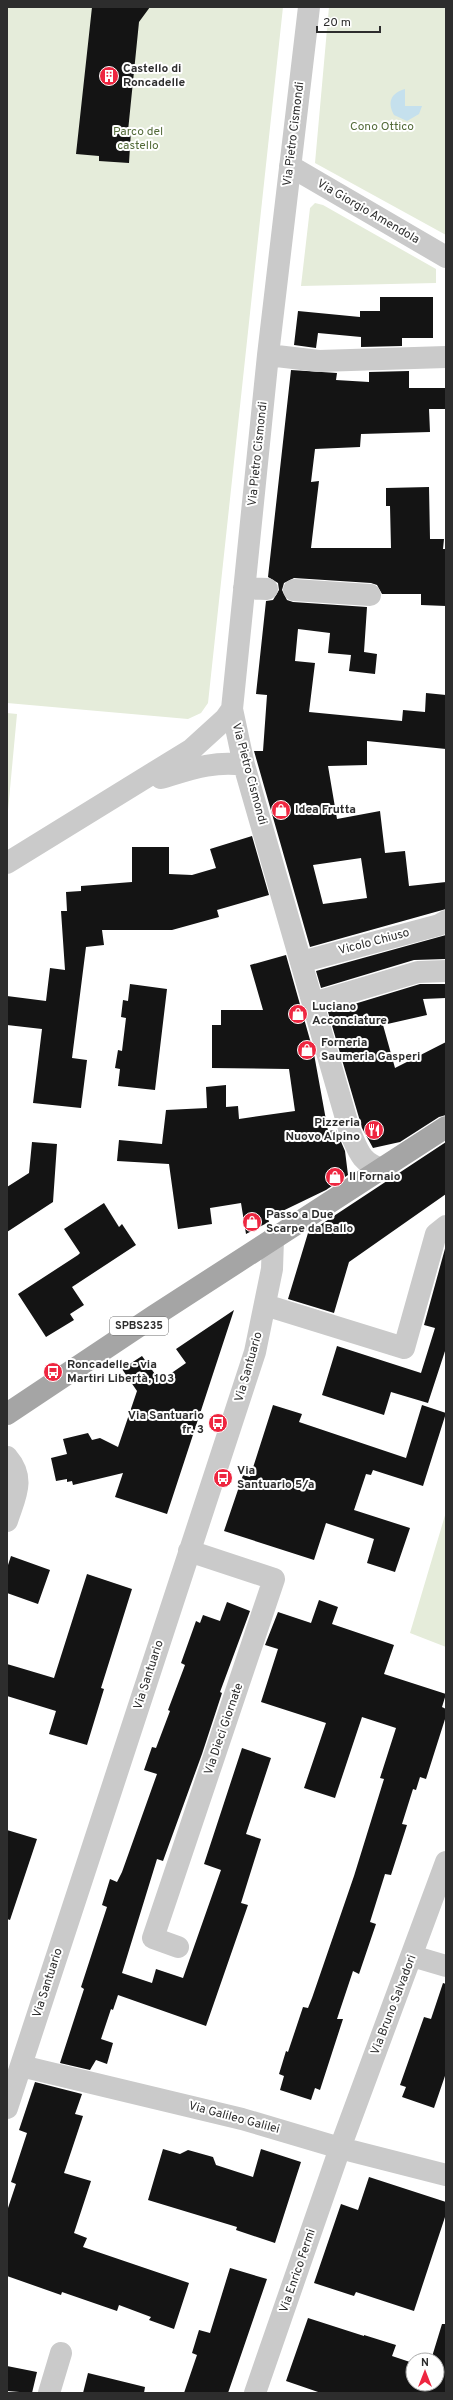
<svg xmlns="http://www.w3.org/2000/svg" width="453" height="2400" font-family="Overpass,sans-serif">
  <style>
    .green { fill: #e5ecda }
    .water { fill: #c5e0ed }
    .building { fill: #141414; fill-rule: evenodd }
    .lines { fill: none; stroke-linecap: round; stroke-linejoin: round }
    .minor { stroke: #cacaca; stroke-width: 22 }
    .major { stroke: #a5a5a5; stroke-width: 22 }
    .labels { text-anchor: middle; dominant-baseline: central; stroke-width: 4; stroke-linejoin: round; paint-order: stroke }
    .shield { fill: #fff; stroke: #6c6c6c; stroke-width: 1 }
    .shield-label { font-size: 11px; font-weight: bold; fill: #2d2d2d }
    .poi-label { font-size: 12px; font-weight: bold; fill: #2d2d2d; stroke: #fff; text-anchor: start }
    .park-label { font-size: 12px; fill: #536b39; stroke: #fff }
    .street-label { font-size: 12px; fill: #2d2d2d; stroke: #fff }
  </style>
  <rect width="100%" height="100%" fill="#fff"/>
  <path class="green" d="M 7,7 L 283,7 L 208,703 L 201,713 L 188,719 L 7,703 Z
    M 329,7 L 446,7 L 446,235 L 315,163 Z
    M 315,203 L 323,205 L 436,269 L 436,283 L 301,286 L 310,208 Z
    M 7,713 L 17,714 L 7,821 Z
    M 446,1512 L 446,1647 L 410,1633 Z"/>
  <path class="water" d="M 405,89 L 405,106 L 422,106 L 419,114 L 407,121 L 394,115 C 387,102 391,93 405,89 Z"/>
  <path class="building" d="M 92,7 L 150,7 L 139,22 L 128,131 L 131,131 L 129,163 L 99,161 L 99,156 L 76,154 Z
    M 380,297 L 433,297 L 433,338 L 402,338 L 402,346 L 361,347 L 361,337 L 318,333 L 316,348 L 294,345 L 298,311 L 360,317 L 360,311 L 380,311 Z
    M 291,370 L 337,373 L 336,380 L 369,382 L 369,372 L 409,371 L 409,388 L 446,388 L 446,409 L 429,409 L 430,432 L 361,434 L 360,447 L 315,449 L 311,482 L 319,481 L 311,548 L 391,548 L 390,506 L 386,506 L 386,488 L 429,487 L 430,539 L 444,539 L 443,549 L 446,549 L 446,606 L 421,605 L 421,594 L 382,594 L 377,585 L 371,583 L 294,578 L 284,583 L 282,590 L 287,600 L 293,602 L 367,607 L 364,652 L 377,654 L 375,674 L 349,671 L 351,655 L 328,653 L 330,633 L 298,629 L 295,661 L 315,663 L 309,712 L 402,721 L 403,710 L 425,712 L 426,693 L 446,695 L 446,749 L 367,741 L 367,765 L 328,766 L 337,819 L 380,811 L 385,853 L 405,851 L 409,886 L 446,882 L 446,909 L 310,947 L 254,751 L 263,751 L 267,695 L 256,694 L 266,601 L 273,600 L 279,590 L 278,583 L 268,577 ZM 361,858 L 367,898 L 323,904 L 313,865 Z
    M 252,836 L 269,895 L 217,910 L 219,917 L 172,930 L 102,930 L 104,945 L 86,947 L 72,1058 L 87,1060 L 81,1108 L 33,1103 L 42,1029 L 7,1025 L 7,996 L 46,1001 L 50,968 L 65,970 L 61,911 L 67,911 L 66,892 L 81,891 L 81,886 L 132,882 L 132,847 L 169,847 L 169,874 L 192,875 L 216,868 L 210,849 Z
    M 446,935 L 446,959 L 414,960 L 321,988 L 316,971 Z
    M 286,955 L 314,1054 L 328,1131 L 336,1130 L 345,1151 L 348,1175 L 326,1190 L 268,1218 L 269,1222 L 246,1234 L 241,1203 L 210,1208 L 212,1224 L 178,1229 L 169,1164 L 117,1161 L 119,1140 L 162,1144 L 166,1110 L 207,1108 L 206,1087 L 226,1085 L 226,1107 L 238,1106 L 239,1119 L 295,1111 L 289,1069 L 212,1068 L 212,1025 L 221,1025 L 221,1010 L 263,1010 L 250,965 Z
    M 130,984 L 167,989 L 155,1090 L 118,1086 L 120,1069 L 115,1068 L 118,1050 L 122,1051 L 126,1018 L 121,1017 L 123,1000 L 128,1001 Z
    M 420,984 L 446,984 L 446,998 L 423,999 L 427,1015 L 383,1025 L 395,1068 L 446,1042 L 446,1115 L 439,1117 L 400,1142 L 373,1148 L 362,1128 L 328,1012 Z
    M 32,1142 L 57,1144 L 53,1202 L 7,1232 L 7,1187 L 29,1173 Z
    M 446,1142 L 446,1194 L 349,1262 L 334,1313 L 288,1299 L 308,1233 Z
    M 104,1203 L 119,1227 L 122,1224 L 136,1245 L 72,1287 L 84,1305 L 70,1314 L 74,1320 L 46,1337 L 18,1294 L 78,1255 L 80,1253 L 64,1229 Z
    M 446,1245 L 446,1348 L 428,1403 L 391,1392 L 384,1415 L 322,1395 L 337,1346 L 421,1373 L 435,1328 L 424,1325 Z
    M 234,1310 L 167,1514 L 115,1497 L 123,1473 L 73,1485 L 72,1481 L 67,1482 L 67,1479 L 56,1481 L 51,1458 L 67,1454 L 63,1439 L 88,1433 L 92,1440 L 100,1438 L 118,1447 L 137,1391 L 122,1369 L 142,1356 L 160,1381 L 186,1363 L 176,1349 Z
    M 273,1405 L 302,1414 L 299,1422 L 406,1458 L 422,1405 L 446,1413 L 423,1486 L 373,1470 L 371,1475 L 366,1474 L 354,1510 L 410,1528 L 395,1572 L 367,1563 L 374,1539 L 326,1523 L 314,1560 L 224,1531 L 243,1475 L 250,1477 Z
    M 11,1556 L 50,1570 L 38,1604 L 7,1593 L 7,1568 Z
    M 87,1574 L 132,1589 L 101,1688 L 104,1689 L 87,1745 L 49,1734 L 56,1711 L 7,1696 L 7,1664 L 54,1678 Z
    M 319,1600 L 338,1607 L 332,1624 L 394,1645 L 384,1674 L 446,1694 L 442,1707 L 446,1709 L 446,1716 L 426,1779 L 420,1777 L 416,1790 L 413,1789 L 402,1824 L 407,1825 L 391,1875 L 385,1874 L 370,1922 L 376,1924 L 359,1974 L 353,1971 L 337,2019 L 343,2019 L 320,2090 L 315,2088 L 311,2100 L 280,2090 L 284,2076 L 279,2074 L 286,2051 L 288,2052 L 303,2007 L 308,2008 L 312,1998 L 354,1876 L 384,1779 L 380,1778 L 396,1728 L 362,1717 L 335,1798 L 304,1788 L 326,1723 L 261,1702 L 278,1649 L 265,1645 L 278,1612 L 311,1623 Z
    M 227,1602 L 250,1611 L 220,1692 L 222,1693 L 202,1754 L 163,1861 L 157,1859 L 122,1973 L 152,1983 L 156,1969 L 183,1978 L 221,1870 L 204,1864 L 242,1748 L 271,1758 L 246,1834 L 261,1839 L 241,1903 L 248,1905 L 206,2026 L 118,1995 L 113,2010 L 111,2009 L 101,2039 L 113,2043 L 107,2064 L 96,2060 L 90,2070 L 60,2063 L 84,1989 L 81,1987 L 107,1907 L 102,1905 L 110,1879 L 117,1882 L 122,1872 L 157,1774 L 144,1770 L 152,1747 L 156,1748 L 170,1711 L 168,1710 L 185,1665 L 181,1663 L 196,1621 L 200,1623 L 203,1615 L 220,1621 Z
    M 7,1830 L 37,1839 L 10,1920 L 7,1919 Z
    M 443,1983 L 446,1984 L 446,2073 L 434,2108 L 402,2097 L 406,2087 L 400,2085 L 424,2017 L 431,2019 Z
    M 35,2082 L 82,2094 L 75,2114 L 83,2116 L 64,2173 L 91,2181 L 74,2233 L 87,2238 L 83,2247 L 189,2283 L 174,2329 L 149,2320 L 151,2317 L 119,2305 L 117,2311 L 62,2292 L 61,2295 L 7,2276 L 7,2211 L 16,2184 L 11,2182 L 27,2133 L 19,2130 Z
    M 163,2149 L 180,2154 L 188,2150 L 213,2157 L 216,2165 L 253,2177 L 261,2149 L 301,2162 L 275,2243 L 236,2230 L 237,2227 L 148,2200 Z
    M 369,2177 L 446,2202 L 446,2214 L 414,2311 L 356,2292 L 354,2296 L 314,2283 L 341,2204 L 358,2210 Z
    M 230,2268 L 267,2279 L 228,2393 L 184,2393 L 197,2355 L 192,2353 L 199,2330 L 210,2333 Z
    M 308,2318 L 364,2336 L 364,2335 L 396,2345 L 392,2356 L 413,2363 L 413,2384 L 437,2384 L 437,2360 L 431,2360 L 442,2324 L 446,2324 L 446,2393 L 321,2393 L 286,2381 Z
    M 7,2366 L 37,2372 L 32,2393 L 7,2391 Z
    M 88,2373 L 145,2387 L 144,2393 L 83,2393 Z"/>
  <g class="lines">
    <path class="minor" d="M 309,7 L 268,355 L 232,709 L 244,765 L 350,1132 C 359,1152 360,1161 381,1169
      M 290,166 L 446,257
      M 268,355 L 319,361 L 446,357
      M 244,588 L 267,589
      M 294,590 L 370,595
      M 161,778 C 188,770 215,760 244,765
      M 7,863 L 192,749 L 225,719 L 232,709
      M 301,962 L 439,925 L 446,921
      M 313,1003 L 418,972 L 446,971
      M 265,1305 L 404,1348 L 436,1234 L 446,1226
      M 7,1457 C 26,1479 15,1496 7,1521
      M 178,1947 L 153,1938 L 274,1579 L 189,1551
      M 412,1956 L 446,1966
      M 21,2066 L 242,2119 L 340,2148 L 446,2175
      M 7,2108 L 255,1352 L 272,1269 L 273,1239
      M 49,2393 L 61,2353
      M 255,2393 L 340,2148 L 446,1862"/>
    <path class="major" d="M 7,1414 L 154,1316 L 446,1127"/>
  </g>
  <defs>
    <symbol id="building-disc" viewBox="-11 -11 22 22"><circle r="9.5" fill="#ee2640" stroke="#fff"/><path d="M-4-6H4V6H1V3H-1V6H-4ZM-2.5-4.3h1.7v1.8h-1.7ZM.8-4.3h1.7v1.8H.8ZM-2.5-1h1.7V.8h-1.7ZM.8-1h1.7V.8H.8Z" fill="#fff"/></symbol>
    <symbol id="shop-disc" viewBox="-11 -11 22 22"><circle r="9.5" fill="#ee2640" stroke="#fff"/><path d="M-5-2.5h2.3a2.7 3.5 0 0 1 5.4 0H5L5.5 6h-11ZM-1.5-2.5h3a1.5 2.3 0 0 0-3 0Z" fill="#fff"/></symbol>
    <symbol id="restaurant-disc" viewBox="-11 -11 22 22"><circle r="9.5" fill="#ee2640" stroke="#fff"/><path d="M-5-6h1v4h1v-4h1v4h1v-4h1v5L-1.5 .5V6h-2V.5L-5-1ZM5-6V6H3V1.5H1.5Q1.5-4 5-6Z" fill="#fff"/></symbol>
    <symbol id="bus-disc" viewBox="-11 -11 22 22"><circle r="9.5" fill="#ee2640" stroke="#fff"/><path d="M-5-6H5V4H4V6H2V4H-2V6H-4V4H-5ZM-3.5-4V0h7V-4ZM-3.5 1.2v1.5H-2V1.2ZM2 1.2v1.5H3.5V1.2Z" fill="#fff"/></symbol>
  </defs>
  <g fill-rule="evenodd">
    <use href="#building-disc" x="98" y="65" width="22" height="22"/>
    <use href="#shop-disc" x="270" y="799" width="22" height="22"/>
    <use href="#shop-disc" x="287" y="1003" width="22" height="22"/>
    <use href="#shop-disc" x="296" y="1039" width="22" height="22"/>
    <use href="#restaurant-disc" x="363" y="1119" width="22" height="22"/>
    <use href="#shop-disc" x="324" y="1166" width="22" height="22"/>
    <use href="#shop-disc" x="241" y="1211" width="22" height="22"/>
    <use href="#bus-disc" x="42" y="1361" width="22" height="22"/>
    <use href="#bus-disc" x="207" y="1412" width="22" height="22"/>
    <use href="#bus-disc" x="212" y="1467" width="22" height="22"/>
  </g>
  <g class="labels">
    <rect class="shield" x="110" y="1317" width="58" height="18" rx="3"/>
    <g class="shield-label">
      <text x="139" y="1326">SPBS235</text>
    </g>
    <g class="poi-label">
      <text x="123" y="69">Castello di<tspan x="123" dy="14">Roncadelle</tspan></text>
      <text x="295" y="810">Idea Frutta</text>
      <text x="312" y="1007">Luciano<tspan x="312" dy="14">Acconciature</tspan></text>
      <text x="321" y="1043">Forneria<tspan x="321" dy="14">Saumeria Gasperi</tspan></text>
      <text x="360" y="1123" text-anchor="end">Pizzeria<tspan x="360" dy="14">Nuovo Alpino</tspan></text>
      <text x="349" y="1177">Il Fornaio</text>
      <text x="266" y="1215">Passo a Due<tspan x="266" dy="14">Scarpe da Ballo</tspan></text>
      <text x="67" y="1365">Roncadelle - via<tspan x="67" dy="14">Martiri Libertà, 103</tspan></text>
      <text x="204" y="1416" text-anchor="end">Via Santuario<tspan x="204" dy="14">fr. 3</tspan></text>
      <text x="237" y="1471">Via<tspan x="237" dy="14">Santuario 5/a</tspan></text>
    </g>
    <g class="park-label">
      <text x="382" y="127">Cono Ottico</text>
      <text x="138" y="132">Parco del<tspan x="138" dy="14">castello</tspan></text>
    </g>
    <g class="street-label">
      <text transform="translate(294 134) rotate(-83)">Via Pietro Cismondi</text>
      <text transform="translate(368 212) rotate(30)">Via Giorgio Amendola</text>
      <text transform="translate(258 454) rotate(-84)">Via Pietro Cismondi</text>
      <text transform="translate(249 774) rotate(75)">Via Pietro Cismondi</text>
      <text transform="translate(374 942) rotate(-15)">Vicolo Chiuso</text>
      <text transform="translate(249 1367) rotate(-74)">Via Santuario</text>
      <text transform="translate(149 1675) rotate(-72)">Via Santuario</text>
      <text transform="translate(224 1729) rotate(-71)">Via Dieci Giornate</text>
      <text transform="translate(48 1983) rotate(-72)">Via Santuario</text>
      <text transform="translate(394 2005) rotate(-69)">Via Bruno Salvadori</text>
      <text transform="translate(234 2118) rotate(15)">Via Galileo Galilei</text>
      <text transform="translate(298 2271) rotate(-71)">Via Enrico Fermi</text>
    </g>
  </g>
  <rect width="453" height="2400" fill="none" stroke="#2d2d2d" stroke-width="16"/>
  <g transform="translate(425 2372)"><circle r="19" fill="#ffffff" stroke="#ababab"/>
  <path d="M0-3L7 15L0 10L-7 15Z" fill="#ee2640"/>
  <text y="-6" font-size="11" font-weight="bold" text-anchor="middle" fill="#2d2d2d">N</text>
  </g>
  <path d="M317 26v6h63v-6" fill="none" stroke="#2d2d2d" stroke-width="2"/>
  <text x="323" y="26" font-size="12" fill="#2d2d2d" stroke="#ffffff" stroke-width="3" paint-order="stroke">20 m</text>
</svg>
